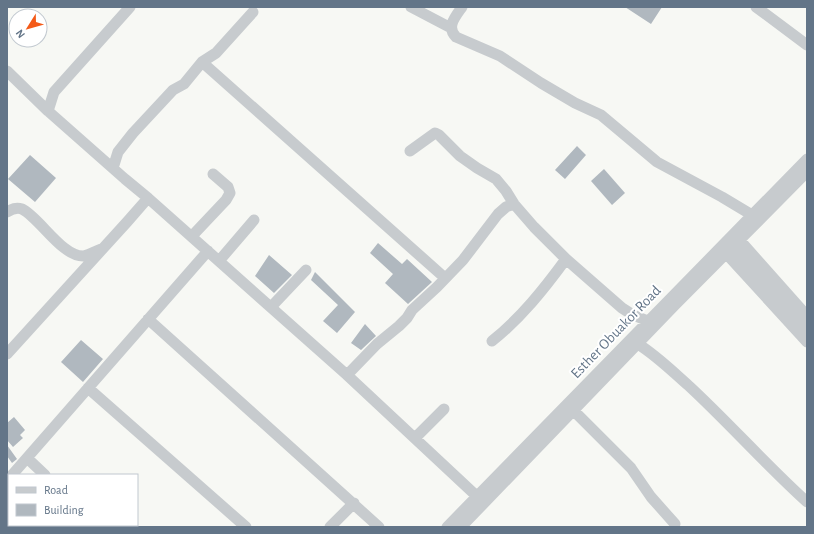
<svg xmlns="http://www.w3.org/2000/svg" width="814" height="534" font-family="'Alegreya Sans',sans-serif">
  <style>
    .building { fill: #b0b8bf }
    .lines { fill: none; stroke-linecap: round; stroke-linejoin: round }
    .minor { stroke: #c7cbce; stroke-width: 11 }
    .labels { text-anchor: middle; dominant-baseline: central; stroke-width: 4; stroke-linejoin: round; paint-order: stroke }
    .street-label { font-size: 15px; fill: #637588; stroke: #fff }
  </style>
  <rect width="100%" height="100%" fill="#f7f8f4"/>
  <path class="building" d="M 625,7 L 662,7 L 651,24 Z
    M 577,146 L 586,155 L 565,179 L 555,170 Z
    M 30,155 L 56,178 L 35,202 L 8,179 Z
    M 604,169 L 625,193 L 612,205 L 591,181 Z
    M 378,243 L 402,264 L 407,259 L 432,282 L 408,304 L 385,283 L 393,274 L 370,253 Z
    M 269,255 L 292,275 L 274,293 L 255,276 Z
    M 315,272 L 355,312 L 337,333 L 323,321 L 338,305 L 311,280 Z
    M 365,324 L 376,336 L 361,350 L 351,343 Z
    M 81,340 L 103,359 L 83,382 L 61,362 Z
    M 14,417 L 25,430 L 20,435 L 23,438 L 13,447 L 7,440 L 7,423 Z
    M 7,445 L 17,459 L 12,463 L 7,456 Z"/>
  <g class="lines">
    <path class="minor" d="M 411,7 L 451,28
      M 462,7 C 455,17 446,27 456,37 L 500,56 L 541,83 L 575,103 L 601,115 L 657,162 L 722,197 L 752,215
      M 756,7 L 807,45
      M 202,62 L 445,278
      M 7,71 L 48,111 L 125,179 L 148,198 L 347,375 L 483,502
      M 48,111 L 54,92 L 130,7
      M 410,151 L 435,133 L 439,135 L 460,156 L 477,168 L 496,179 L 506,191 L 514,204 L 534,227 L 566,259 L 622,308 L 633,315 L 648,321
      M 113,168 L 118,152 L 133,133 L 173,90 L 184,84 L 202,62 L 216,53 L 253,12
      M 7,212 C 12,209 16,207 22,209 C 40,218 62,257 84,256 C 89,255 96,251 101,249
      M 192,236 L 226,200 L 230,193 L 228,187 L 213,174
      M 736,236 L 807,316
      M 729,242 L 807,330
      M 722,249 L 807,342
      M 219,261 L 254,220
      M 271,307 L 306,270
      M 148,319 L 379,527
      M 492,341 C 521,318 544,289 566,259
      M 638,344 C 657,356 672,371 689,386 C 730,424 766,465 807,502
      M 7,354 L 127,222 L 148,198
      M 347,375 L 377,344 L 399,326 L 407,318 L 412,310 L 437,287 L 463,260 L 498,214 L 506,207 L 514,204
      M 88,388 L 246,527
      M 573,410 L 631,468 L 651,497 L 675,524
      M 415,438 L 444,409
      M 27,458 L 45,475
      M 12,475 L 208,251
      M 101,525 L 103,527
      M 330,527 L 354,503
      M 447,527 L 807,159
      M 461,527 L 675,305 L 807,172"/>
  </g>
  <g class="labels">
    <g class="street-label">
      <text transform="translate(616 332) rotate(-46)">Esther Obuakor Road</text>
    </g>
  </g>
  <rect width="814" height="534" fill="none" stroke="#637588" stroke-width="16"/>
  <rect x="8" y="474" width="130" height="52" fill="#ffffff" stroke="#c1c8cf"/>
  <rect x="16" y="487" width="20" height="6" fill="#c7cbce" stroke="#c1c8cf"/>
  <text x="44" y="494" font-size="12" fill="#637588">Road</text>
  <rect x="16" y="504" width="20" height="12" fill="#b0b8bf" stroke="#c1c8cf"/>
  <text x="44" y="514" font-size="12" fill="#637588">Building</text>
  <g transform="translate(28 28) rotate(233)"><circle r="19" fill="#ffffff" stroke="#c1c8cf"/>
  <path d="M0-3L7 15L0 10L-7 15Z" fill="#f45a18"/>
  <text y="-6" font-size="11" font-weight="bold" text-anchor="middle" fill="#637588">N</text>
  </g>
</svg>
